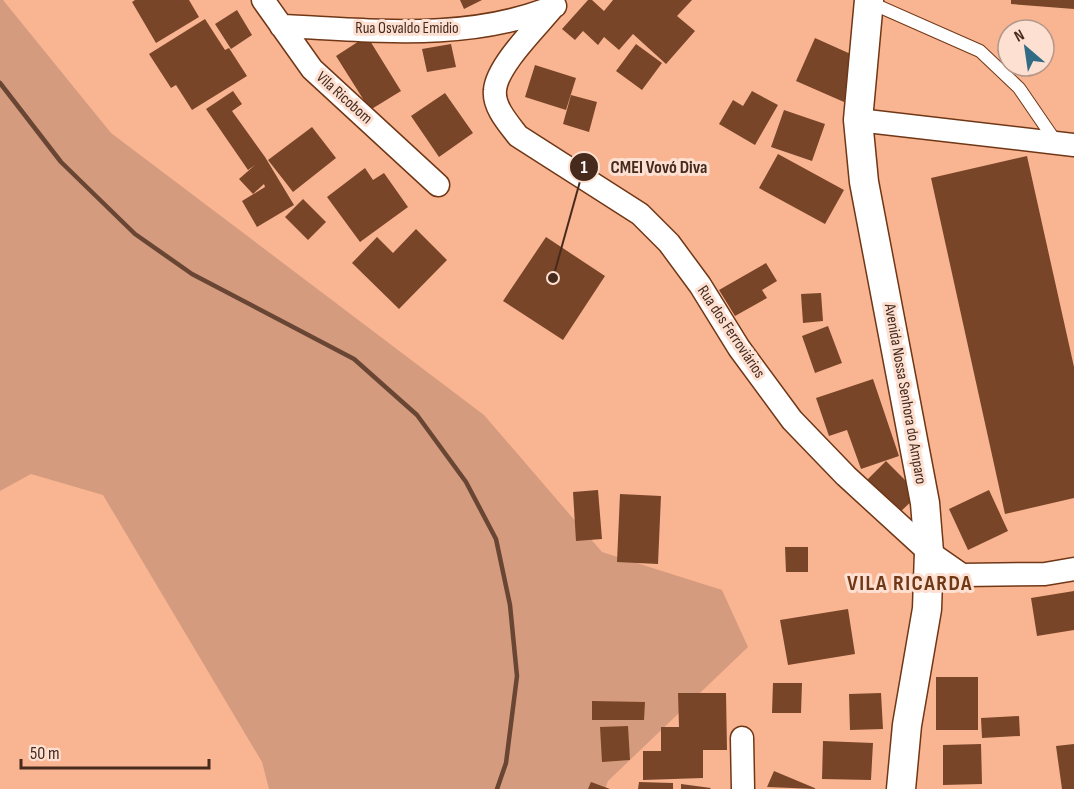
<svg xmlns="http://www.w3.org/2000/svg" width="1074" height="789" font-family="'Sofia Sans Condensed',sans-serif">
  <style>
    .green { fill: #d49b7e }
    .building { fill: #784529 }
    .lines { fill: none; stroke-linecap: round; stroke-linejoin: round }
    .service-casing { stroke: #703716; stroke-width: 14 }
    .minor-casing { stroke: #703716; stroke-width: 25 }
    .tertiary-casing { stroke: #703716; stroke-width: 31 }
    .service { stroke: #fff; stroke-width: 12 }
    .minor { stroke: #fff; stroke-width: 22 }
    .tertiary { stroke: #fff; stroke-width: 28 }
    .rail { stroke: #694634; stroke-width: 4.5 }
    .labels { text-anchor: middle; dominant-baseline: central; stroke-width: 6; stroke-linejoin: round; paint-order: stroke }
    .street-label { font-size: 16px; fill: #462b1d; stroke: #fde0d2 }
    .district-label { font-size: 22px; font-weight: bold; letter-spacing: 1.5px; fill: #713816; stroke: #fde0d2 }
    .leader { fill: none; stroke: #462b1d; stroke-width: 2 }
    .callout-dot { fill: #462b1d; stroke: #fde0d2; stroke-width: 2 }
    .mark-label { font-size: 18px; text-anchor: middle; font-weight: bold; fill: #fff }
    .callout-label { font-size: 18px; text-anchor: middle; font-weight: bold; fill: #462b1d; stroke: #fde0d2; stroke-width: 6; stroke-linejoin: round; paint-order: stroke }
  </style>
  <rect width="100%" height="100%" fill="#f9b592"/>
  <path class="green" d="M 0,0 L 3,0 L 111,133 L 484,415 L 602,552 L 722,590 L 748,647 L 608,781 L 605,789 L 269,789 L 262,762 L 103,495 L 31,474 L 0,491 Z"/>
  <path class="building" d="M 135,0 L 189,0 L 199,17 L 156,43 L 132,2 Z
    M 460,0 L 482,0 L 464,9 Z
    M 588,0 L 592,0 L 604,11 L 613,0 L 692,0 L 677,16 L 695,31 L 666,64 L 633,34 L 619,50 L 604,37 L 598,45 L 583,31 L 575,40 L 562,29 Z
    M 1011,0 L 1074,0 L 1074,9 L 1011,4 Z
    M 237,10 L 252,35 L 231,49 L 215,24 Z
    M 205,19 L 225,50 L 229,48 L 247,76 L 192,110 L 176,85 L 171,88 L 149,54 Z
    M 367,36 L 401,91 L 370,110 L 336,56 Z
    M 815,38 L 864,60 L 844,102 L 796,81 Z
    M 451,44 L 456,67 L 427,72 L 422,49 Z
    M 636,44 L 662,63 L 642,90 L 616,71 Z
    M 535,65 L 576,78 L 566,110 L 525,97 Z
    M 233,91 L 242,104 L 232,111 L 265,157 L 294,205 L 257,227 L 242,201 L 265,187 L 264,184 L 253,194 L 239,179 L 255,165 L 248,170 L 206,109 Z
    M 752,91 L 778,105 L 755,145 L 719,124 L 733,100 L 743,106 Z
    M 445,93 L 473,133 L 439,157 L 411,116 Z
    M 571,95 L 597,102 L 589,132 L 563,124 Z
    M 784,110 L 825,124 L 812,161 L 771,147 Z
    M 312,127 L 336,158 L 293,192 L 268,160 Z
    M 778,154 L 844,190 L 825,224 L 759,188 Z
    M 1027,156 L 1074,367 L 1074,498 L 1005,514 L 931,178 Z
    M 365,168 L 373,180 L 384,173 L 408,207 L 360,242 L 327,197 Z
    M 303,199 L 326,222 L 308,240 L 285,217 Z
    M 416,229 L 447,260 L 399,309 L 352,263 L 377,237 L 393,253 Z
    M 546,237 L 605,276 L 563,340 L 503,301 Z
    M 766,263 L 777,281 L 762,290 L 767,298 L 735,316 L 719,290 Z
    M 821,293 L 823,321 L 803,323 L 801,294 Z
    M 828,326 L 842,363 L 815,373 L 802,336 Z
    M 873,379 L 899,456 L 861,469 L 847,430 L 829,436 L 816,398 Z
    M 886,461 L 919,494 L 897,515 L 864,483 Z
    M 598,490 L 602,539 L 576,541 L 573,492 Z
    M 989,490 L 1008,531 L 968,550 L 949,509 Z
    M 620,494 L 661,496 L 658,564 L 617,562 Z
    M 785,547 L 808,547 L 808,572 L 786,572 Z
    M 1074,591 L 1074,630 L 1037,636 L 1031,598 Z
    M 848,609 L 855,654 L 788,665 L 780,620 Z
    M 936,677 L 978,677 L 978,730 L 936,730 Z
    M 773,683 L 802,683 L 801,713 L 772,713 Z
    M 678,693 L 726,693 L 727,750 L 703,750 L 703,778 L 643,780 L 643,751 L 661,751 L 661,727 L 679,727 Z
    M 881,693 L 883,729 L 850,730 L 849,694 Z
    M 592,701 L 645,702 L 644,720 L 592,720 Z
    M 1019,716 L 1020,736 L 982,738 L 981,718 Z
    M 628,726 L 630,760 L 602,762 L 600,727 Z
    M 823,741 L 873,743 L 871,780 L 822,779 Z
    M 981,744 L 982,784 L 943,785 L 943,745 Z
    M 1074,744 L 1074,789 L 1062,789 L 1056,746 Z
    M 774,771 L 817,789 L 767,787 Z
    M 591,782 L 610,789 L 588,789 Z
    M 639,782 L 673,783 L 673,789 L 638,789 Z
    M 681,784 L 711,788 L 710,789 L 681,789 Z"/>
  <g class="lines">
    <defs>
      <path id="service" d="M 869,2 L 980,51 L 1019,88 L 1056,142"/>
      <path id="minor" d="M 263,0 L 312,69 L 438,185
        M 554,6 C 538,26 497,65 495,90 C 493,107 509,124 518,136 L 640,214 L 669,243 L 700,285 L 739,348 L 792,420 L 846,476 L 929,552 L 962,575 L 1045,574 L 1074,569
        M 281,26 C 373,30 469,42 555,6
        M 858,120 L 1074,145
        M 742,738 L 743,789"/>
      <path id="tertiary" d="M 869,0 L 858,120 L 864,182 L 925,503 L 929,552 L 927,609 L 907,725 L 901,789"/>
    </defs>
    <use href="#service" class="service-casing"/>
    <use href="#minor" class="minor-casing"/>
    <use href="#tertiary" class="tertiary-casing"/>
    <use href="#service" class="service"/>
    <use href="#minor" class="minor"/>
    <use href="#tertiary" class="tertiary"/>
    <path class="rail" d="M 0,83 L 61,162 L 135,234 L 192,274 L 354,359 L 417,415 L 466,482 L 496,539 L 510,605 L 517,676 L 506,763 L 497,789"/>
  </g>
  <g class="labels">
    <g class="street-label">
      <text x="407" y="28">Rua Osvaldo Emidio</text>
      <text transform="translate(344 98) rotate(42)">Vila Ricobom</text>
      <text transform="translate(731 332) rotate(56)">Rua dos Ferroviários</text>
      <text transform="translate(905 394) rotate(80)">Avenida Nossa Senhora do Amparo</text>
    </g>
    <g class="district-label">
      <text x="910" y="583">VILA RICARDA</text>
    </g>
  </g>
  <path class="leader" d="M553 278L584 167"/>
  <g class="callout-dot">
    <circle cx="553" cy="278" r="6"/>
    <circle cx="584" cy="167" r="15"/>
  </g>
  <g class="mark-label">
    <text x="584" y="173">1</text>
  </g>
  <g class="callout-label">
    <text x="659" y="173">CMEI Vovó Diva</text>
  </g>
  <g transform="translate(1026 48) rotate(331)"><circle r="28" fill="#fde0d2" stroke="#b4988a" stroke-width="1.5"/>
  <path d="M0-4.5L10 22L0 15L-10 22Z" fill="#316c84"/>
  <text y="-9" font-size="16" font-weight="bold" text-anchor="middle" fill="#462b1d">N</text>
  </g>
  <path d="M21 759v9h188v-9" fill="none" stroke="#462b1d" stroke-width="3"/>
  <text x="30" y="759" font-size="18" fill="#462b1d" stroke="#fde0d2" stroke-width="4.5" paint-order="stroke">50 m</text>
</svg>
